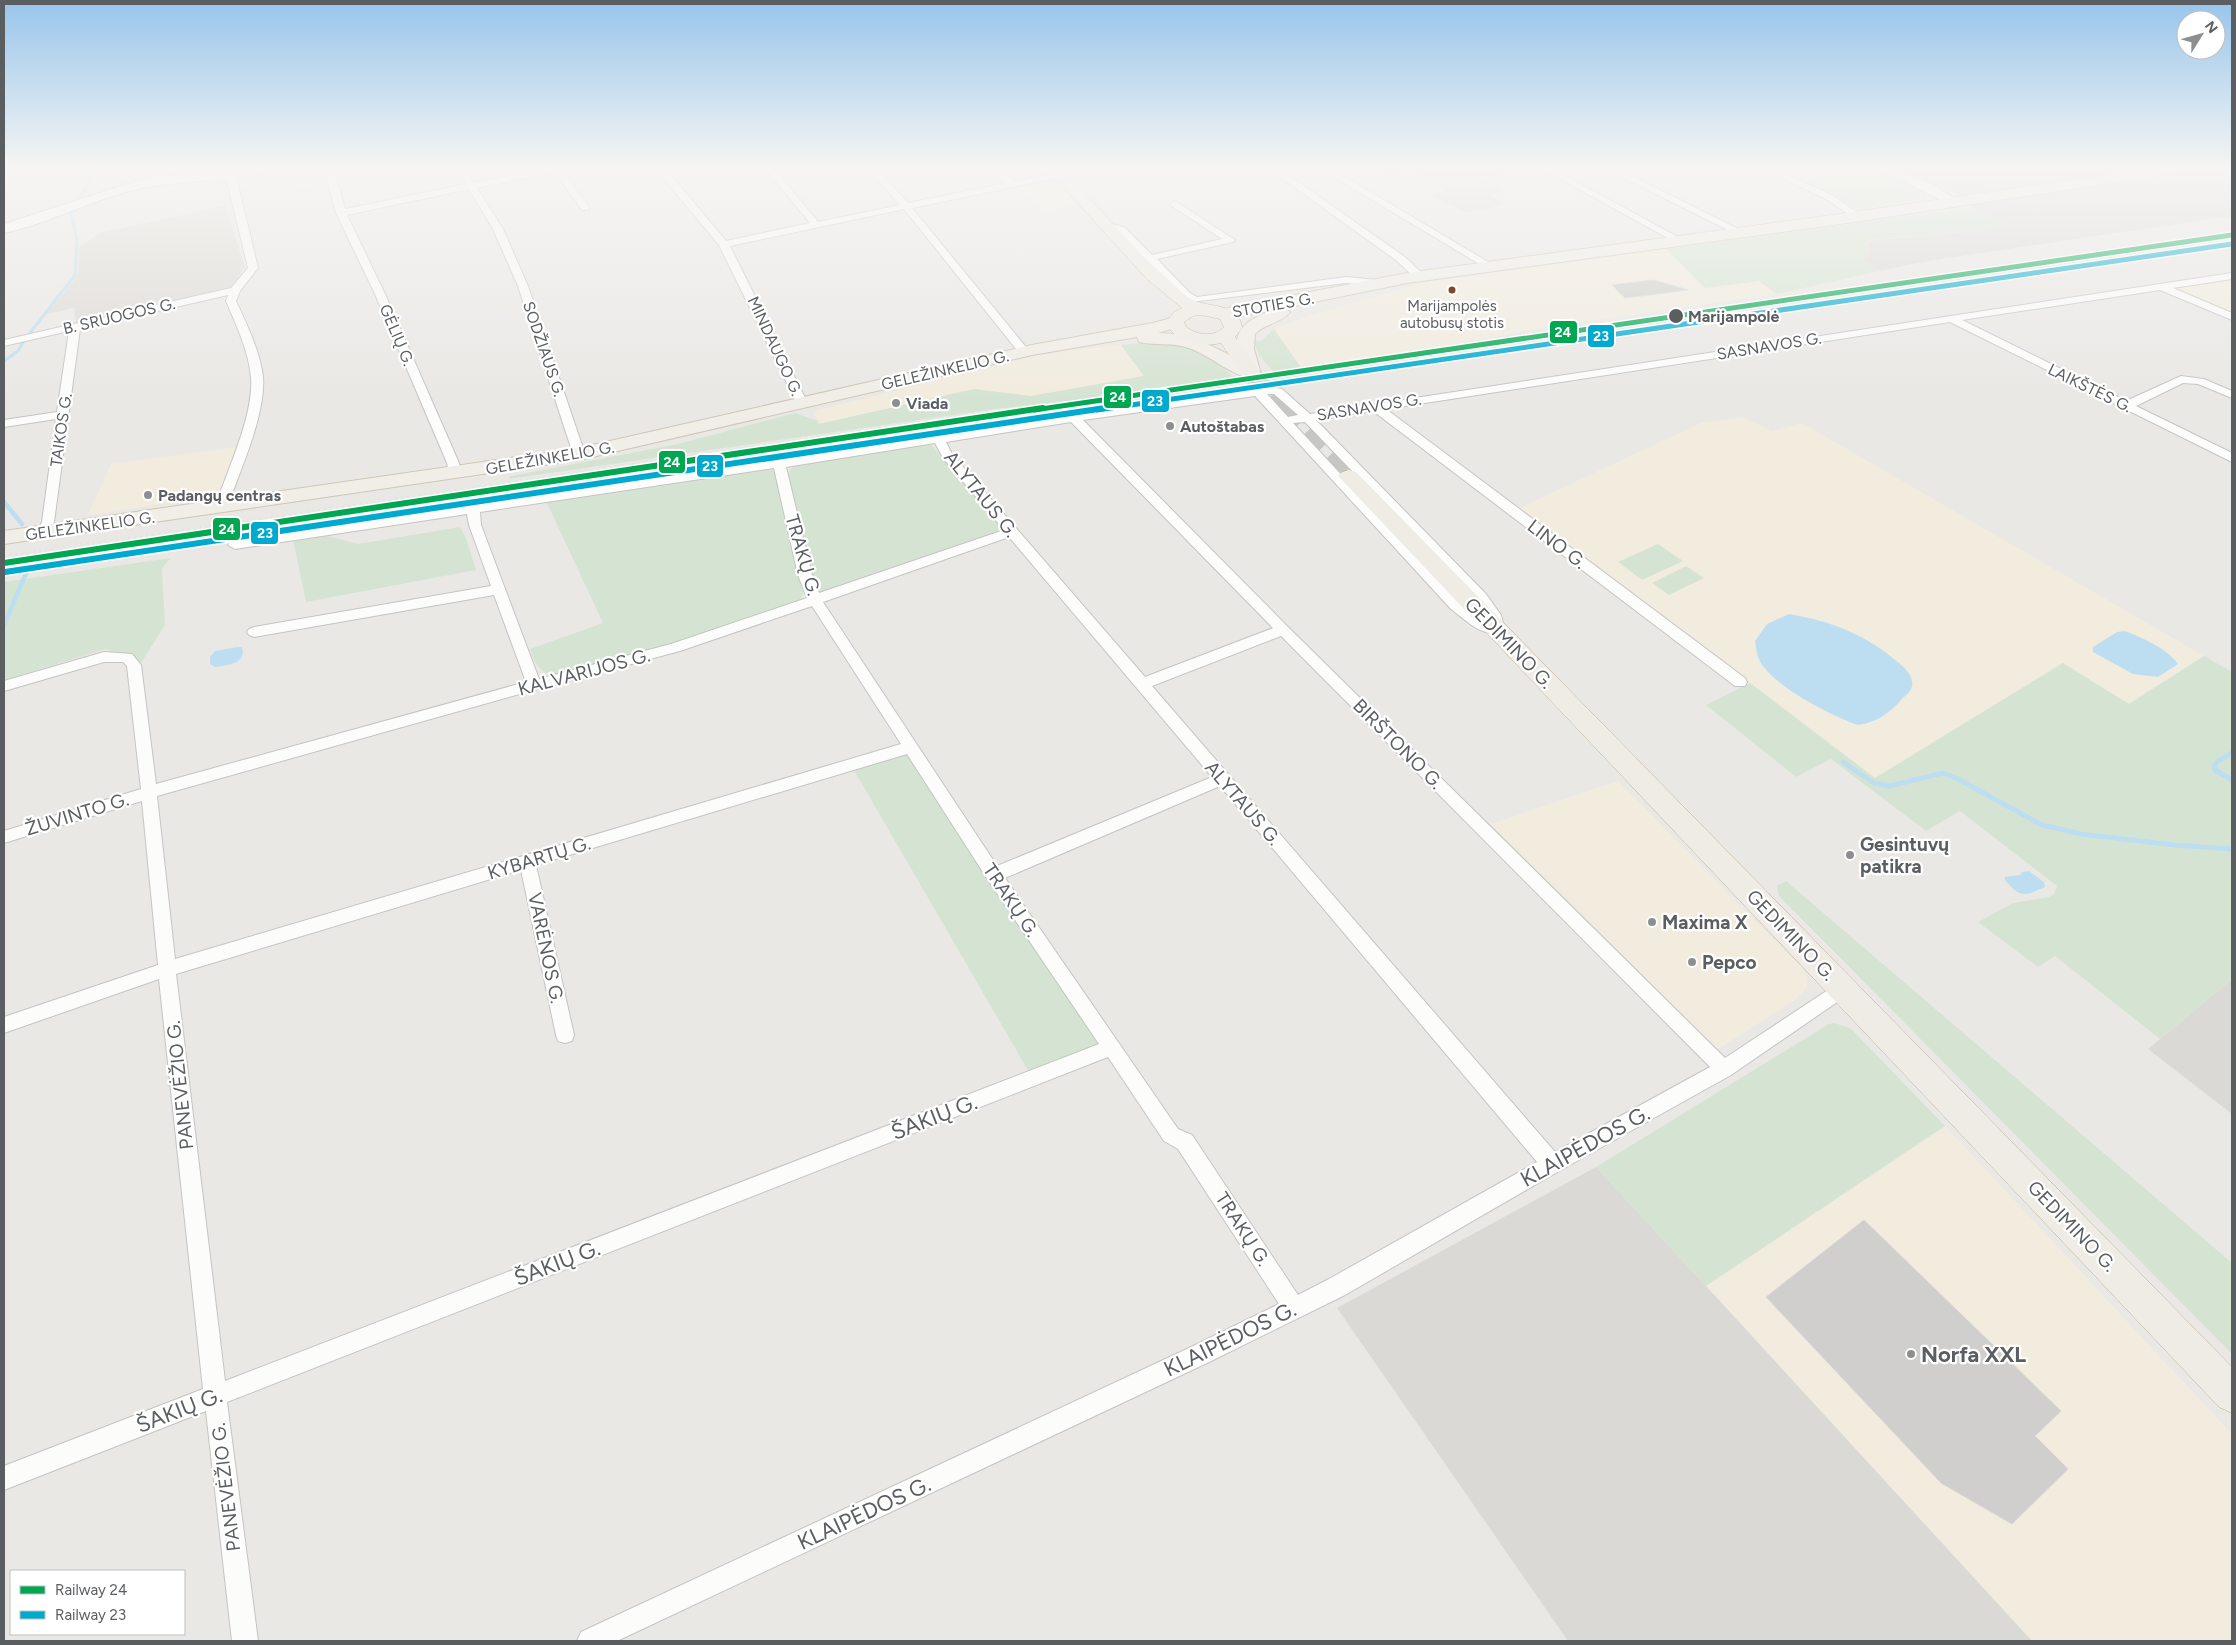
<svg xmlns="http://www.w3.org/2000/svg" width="2236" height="1645" font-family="Figtree,sans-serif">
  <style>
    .commercial { fill: #f2ecdf }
    .industrial { fill: #dbd9d6 }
    .education { fill: #dddad5 }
    .green { fill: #d5e4d2 }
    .water { fill: #bddef0 }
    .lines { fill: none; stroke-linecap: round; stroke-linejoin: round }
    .stream-far2 { stroke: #bddef0; stroke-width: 3 }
    .stream-far1 { stroke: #bddef0; stroke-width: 4.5 }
    .stream { stroke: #bddef0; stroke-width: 5 }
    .building { fill: #d0cfcd; stroke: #d9d7d4 }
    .trunk-tunnel-far1 { stroke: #c6c6c4; stroke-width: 18; stroke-dasharray: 18 9; stroke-linecap: butt }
    .trunk-tunnel { stroke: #c6c6c4; stroke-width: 22; stroke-dasharray: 22 11; stroke-linecap: butt }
    .minor-casing { stroke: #c4c4c4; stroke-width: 2 }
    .tertiary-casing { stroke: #c4c4c4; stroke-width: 2 }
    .secondary-casing { stroke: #c5c5c5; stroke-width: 2 }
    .primary-casing { stroke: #cfc6b5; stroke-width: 2 }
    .trunk-casing { stroke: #bdae96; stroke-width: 1 }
    .minor { fill: #fcfcfb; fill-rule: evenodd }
    .tertiary { fill: #fcfcfb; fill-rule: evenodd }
    .secondary { fill: #fcfcfb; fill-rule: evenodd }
    .primary { fill: #f1eee8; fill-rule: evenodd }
    .trunk { fill: #efece5; fill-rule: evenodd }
    .rail-far1 { stroke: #e2e1e1; stroke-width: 2.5; stroke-dasharray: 0.5 4; stroke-linecap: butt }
    .rail { stroke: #e2e1e1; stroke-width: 3; stroke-dasharray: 1 5; stroke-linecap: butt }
    .rail-1-far1-casing { stroke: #fff; stroke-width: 8 }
    .rail-1-casing { stroke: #fff; stroke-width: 9 }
    .rail-2-far1-casing { stroke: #fff; stroke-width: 8 }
    .rail-2-casing { stroke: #fff; stroke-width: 9 }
    .rail-1-far1 { stroke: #00a651; stroke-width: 5 }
    .rail-1 { stroke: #00a651; stroke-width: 6 }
    .rail-2-far1 { stroke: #00a9ce; stroke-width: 5 }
    .rail-2 { stroke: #00a9ce; stroke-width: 6 }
    .bus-dot { fill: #7a4b2a; stroke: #fff; stroke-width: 2 }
    .stop-dot { fill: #5b5e61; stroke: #fff; stroke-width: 2 }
    .poi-dot { fill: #8d8e8f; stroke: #fff; stroke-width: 2 }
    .labels { text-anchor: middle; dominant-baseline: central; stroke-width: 4.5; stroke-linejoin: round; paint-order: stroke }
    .far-bus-label { font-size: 15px; fill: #5b5e61; stroke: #fff }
    .far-street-label { font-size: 16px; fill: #5b5e61; stroke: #fff }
    .far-stop-label { font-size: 16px; font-weight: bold; fill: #5b5e61; stroke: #fff; text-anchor: start }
    .far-poi-label { font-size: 16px; font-weight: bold; fill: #5b5e61; stroke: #fff; text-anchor: start }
    .street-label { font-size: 19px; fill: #5b5e61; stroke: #fff }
    .poi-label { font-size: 19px; font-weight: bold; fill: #5b5e61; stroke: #fff; text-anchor: start }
    .near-street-label { font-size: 22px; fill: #5b5e61; stroke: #fff }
    .near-poi-label { font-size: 22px; font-weight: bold; fill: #5b5e61; stroke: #fff; text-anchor: start }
    .line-badge { stroke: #fff; stroke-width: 2 }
    .badge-label { font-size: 14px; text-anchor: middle; font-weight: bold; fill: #fff }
  </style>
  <rect width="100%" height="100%" fill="#eae8e5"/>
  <path class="commercial" d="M 285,168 L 325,168 L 329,183 L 292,191 L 289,185 L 284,186 L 279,179 L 239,188 L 237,177 Z
    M 998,168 L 1049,168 L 1083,203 L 1043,211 L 1015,182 Z
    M 1666,249 L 1705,288 L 1759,281 L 1777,294 L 1536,329 L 1387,356 L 1302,369 L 1274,329 L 1308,316 L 1423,283 Z
    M 2232,279 L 2232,313 L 2172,288 Z
    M 1121,345 L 1144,376 L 1031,396 L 974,389 L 819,424 L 814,413 L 818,410 L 1024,359 L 1069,350 Z
    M 1743,417 L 1772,431 L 1802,423 L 2204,656 L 2128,704 L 2062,663 L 1875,778 L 1624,587 L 1517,509 L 1701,423 Z
    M 237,447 L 221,495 L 88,515 L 111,464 Z
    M 1618,781 L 1803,969 L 1807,977 L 1807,987 L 1796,999 L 1718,1049 L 1491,824 Z
    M 1945,1126 L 2232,1434 L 2232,1641 L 2032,1641 L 1706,1286 Z"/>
  <path class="industrial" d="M 1897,168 L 2232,168 L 2232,216 L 1934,260 L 1879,271 L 1863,259 L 1869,254 L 1868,241 L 2002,229 L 2008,225 L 1976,211 L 1958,194 Z
    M 2232,979 L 2232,1114 L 2148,1049 Z
    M 1596,1167 L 1706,1286 L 2032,1641 L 1568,1641 L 1337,1308 Z"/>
  <path class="education" d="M 1374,168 L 1509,168 L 1512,169 L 1483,179 L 1505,190 L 1490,195 L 1506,204 L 1468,213 L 1432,196 L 1446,191 L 1409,170 L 1389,176 Z
    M 225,206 L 245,267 L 231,287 L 76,324 L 74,308 L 47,314 L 78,275 L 79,247 L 102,232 Z"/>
  <path class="green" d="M 1771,168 L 1873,168 L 1918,187 L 1930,196 L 1925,199 L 1856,209 L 1850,208 L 1829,194 Z
    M 1967,208 L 2008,224 L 2002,229 L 1868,240 L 1869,254 L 1863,259 L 1879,271 L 1777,294 L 1759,281 L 1705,288 L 1666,249 Z
    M 1274,329 L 1302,369 L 1274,372 C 1265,363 1256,354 1254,340 L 1261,341 Z
    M 1160,341 C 1196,349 1207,351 1234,378 L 1099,398 L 995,409 L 508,479 L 511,476 L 678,444 L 795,413 L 818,421 L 819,424 L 974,389 L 1031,396 L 1144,376 L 1121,345 Z
    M 930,443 L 999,524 L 1001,529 L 999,533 L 819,593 L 816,589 L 787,474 L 794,465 Z
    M 767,468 L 775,471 L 803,591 L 802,597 L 795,603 L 678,644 L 554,675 C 538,672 535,663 530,649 L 603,623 L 546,501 Z
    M 460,527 L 466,538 L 476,570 L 306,602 L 293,540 L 328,536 L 358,544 Z
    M 1658,544 L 1683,561 L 1642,580 L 1618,562 Z
    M 171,558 L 162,568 L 165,625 L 141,663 L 131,654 L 116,655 L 106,649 L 4,680 L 4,582 Z
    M 1686,566 L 1704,578 L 1669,595 L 1652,583 Z
    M 2204,656 L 2232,672 L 2232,979 L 2160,1039 L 2055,956 L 2038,967 L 1978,922 L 2013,903 L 2049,897 L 2054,894 L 2057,886 L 1960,811 L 1926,831 L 1831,759 L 1796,777 L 1706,705 L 1750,683 L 1875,778 L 2063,663 L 2129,704 Z
    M 911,747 L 1110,1048 L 1033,1079 L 851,765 Z
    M 1786,881 L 2232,1263 L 2232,1354 L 1779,896 L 1777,886 Z
    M 1834,1023 L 1850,1028 L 1857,1035 L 1945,1126 L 1706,1286 L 1596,1167 L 1829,1024 Z"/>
  <path class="water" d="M 1789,614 C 1831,621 1867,635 1899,663 C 1906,669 1916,679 1911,689 C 1909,693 1904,697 1901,700 C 1890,713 1875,723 1858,725 C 1832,716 1775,687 1761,663 C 1757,657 1756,648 1755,641 L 1767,624 Z
    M 2125,631 C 2142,638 2167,648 2178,664 L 2158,677 L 2133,674 L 2093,652 L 2093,647 L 2117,632 Z
    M 237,647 L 242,647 C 247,664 227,665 215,667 L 210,664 L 210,657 L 215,651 Z
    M 2029,871 L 2044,882 L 2045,887 C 2024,896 2021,899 2005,880 L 2005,877 L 2020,875 L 2022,872 Z"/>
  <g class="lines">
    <path class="stream-far2" d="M 78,201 L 91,179 L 92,168
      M 30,333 L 75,275 L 77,240 L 71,213
      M 4,361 L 18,351 L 24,341"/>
    <path class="stream-far1" d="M 4,502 L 22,524
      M 4,625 L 27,571"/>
    <path class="stream" d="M 2232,753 L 2218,761 L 2214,766 L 2215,770 L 2232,780
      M 1843,762 L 1874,783 L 1889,786 L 1943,773 L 1956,778 L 2042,825 L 2081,834 L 2174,845 L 2232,849"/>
  </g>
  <path class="building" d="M 1654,280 L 1688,290 L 1625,298 L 1612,285 Z
    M 1864,1220 L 2061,1411 L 2035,1436 L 2068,1469 L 2012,1524 L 1941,1483 L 1766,1297 Z"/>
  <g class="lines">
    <path class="trunk-tunnel-far1" d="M 1253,376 L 1285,410"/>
    <path class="trunk-tunnel" d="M 1284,408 L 1349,476"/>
    <defs>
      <path id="minor" d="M 172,168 L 184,168 L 140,187 L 137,188 L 132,185 Z
        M 224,168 L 234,168 L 258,268 L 240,291 L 236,301 C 247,325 260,351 263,377 C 266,414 240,471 227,507 L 221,511 L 215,507 C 227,471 254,415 251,378 C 249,351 236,325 226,301 L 228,295 L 80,329 L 54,522 L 49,535 L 39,535 L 37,532 L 42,522 L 56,419 L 4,427 L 4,420 L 57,412 L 69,331 L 4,346 L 4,340 L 231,288 L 248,268 Z
        M 324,168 L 333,168 L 345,209 L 466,184 L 456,168 L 464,168 L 474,183 L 547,168 L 563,168 L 562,170 L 590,208 L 588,210 L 582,210 L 554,172 L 477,188 L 503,229 L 528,286 L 585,454 L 583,457 L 575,457 L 573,454 L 518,286 L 493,229 L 469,189 L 347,215 L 385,294 L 459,463 L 460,474 L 458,477 L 450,477 L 447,463 L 375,294 L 336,213 Z
        M 655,168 L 665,168 L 726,241 L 810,223 L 765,168 L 774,168 L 818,222 L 900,205 L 867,168 L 876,168 L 908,203 L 1006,183 L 989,168 L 998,168 L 1015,181 L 1064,172 L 1064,176 L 1061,177 L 912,208 L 1030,352 L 1028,354 L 1020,354 L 904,209 L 730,246 L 808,404 L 802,407 L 798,406 L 719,245 Z
        M 1268,168 L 1278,168 L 1405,257 L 1423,274 L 1423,278 L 1415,278 L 1397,261 Z
        M 1319,168 L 1330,168 L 1495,266 L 1490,269 L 1486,268 Z
        M 1540,168 L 1551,168 L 1685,241 L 1683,243 L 1677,243 Z
        M 1604,168 L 1616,168 L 1744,232 L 1742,234 L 1736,234 Z
        M 1760,168 L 1772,168 L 1832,195 L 1862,216 L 1857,219 L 1854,218 L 1826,199 Z
        M 1175,201 L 1235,240 L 1233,242 L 1157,259 L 1190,293 L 1197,297 L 1346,277 L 1378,280 L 1383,283 L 1378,286 L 1346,283 L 1191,302 L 1182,297 L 1118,231 L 1103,226 L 1108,223 L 1124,227 L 1152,255 L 1222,239 L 1172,206 L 1170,204 Z
        M 2232,273 L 2232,279 L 2173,288 L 2232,313 L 2232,320 L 2160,290 L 1962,320 L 2126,401 L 2181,376 L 2204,379 L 2232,391 L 2232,398 L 2198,384 L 2183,383 L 2136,406 L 2232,453 L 2232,462 L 1950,322 L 1386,409 L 1745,678 L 1747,682 L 1745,686 L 1735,686 L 1373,411 L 1316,420 L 1486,594 L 1501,615 L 1504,626 L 1497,632 C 1482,637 1463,618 1451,609 L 1255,396 L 1083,420 L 1288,627 L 1725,1058 L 1837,984 L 1843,981 L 1849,984 L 1852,989 L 1849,994 L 1731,1075 L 1559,1171 L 1345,1295 L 1205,1364 L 617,1641 L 577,1641 L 581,1632 L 1189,1348 L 1279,1304 L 1178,1149 L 1164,1141 L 1108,1057 L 227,1402 L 258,1641 L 232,1641 L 206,1411 L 4,1490 L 4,1466 L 203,1389 L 159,979 L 4,1033 L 4,1017 L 158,965 L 142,801 L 4,843 L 4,831 L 141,789 L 127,666 L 123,662 L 104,662 L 4,691 L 4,681 L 104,652 L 132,654 L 141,665 L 156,784 L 526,682 L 494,595 L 254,637 L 249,635 L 247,632 L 249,629 L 254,627 L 491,586 L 469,525 L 467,514 L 235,549 L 228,545 L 230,542 L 1074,414 L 1273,387 L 1282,389 L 1310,414 ZM 1267,394 L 1274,394 L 1298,415 L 1288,417 ZM 1071,422 L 1273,628 L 1145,677 L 952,454 L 946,442 ZM 1305,422 L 1476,600 L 1487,616 L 1489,622 L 1461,603 L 1293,423 ZM 935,443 L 943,458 L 1004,530 L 819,593 L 812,575 L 786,467 ZM 774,468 L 798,575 L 807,598 L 671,644 L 539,679 L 481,525 L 480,512 ZM 1009,537 L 1212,777 L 997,866 L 823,602 ZM 812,606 L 901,744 L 175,959 L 157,796 L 534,690 L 680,651 ZM 1281,636 L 1710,1067 L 1555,1152 L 1152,686 ZM 907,754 L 988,880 L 1099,1044 L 225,1381 L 176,974 L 521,870 L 556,1035 L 558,1041 L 565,1043 L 572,1041 L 574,1035 L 536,865 ZM 1220,786 L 1537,1162 L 1329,1279 L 1298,1295 L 1192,1135 L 1178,1129 L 1005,878 Z"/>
      <path id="tertiary" d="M 1876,168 L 1892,168 L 1935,186 L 1961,202 L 1959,205 L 1951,205 Z"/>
      <path id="secondary" d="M 249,168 L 277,168 L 275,171 C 231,182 186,179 142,188 C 95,198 51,223 4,233 L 4,224 L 137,181 L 165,176 Z"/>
      <path id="primary" d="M 2156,168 L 2191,168 L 2184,172 L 1847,223 L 1407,283 L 1285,308 L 1290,312 C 1282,323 1264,324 1255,334 L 1254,349 L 1261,374 L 1258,378 L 1252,379 C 1229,374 1211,356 1189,348 C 1172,342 1156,346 1139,342 L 1137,337 L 1032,355 L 579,460 L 4,544 L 4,531 L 579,448 L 1032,345 L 1153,323 L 1175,317 L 1181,318 L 1184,322 L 1181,326 L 1158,333 C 1188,333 1213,346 1239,360 C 1232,330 1243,323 1269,311 L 1224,319 L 1218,318 L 1215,314 L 1218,310 L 1407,273 L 1847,213 Z"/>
      <path id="trunk" d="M 1046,168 L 1062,168 C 1098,206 1131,247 1170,281 C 1177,287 1185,297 1193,300 C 1211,308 1239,303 1242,328 L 1235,337 L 1263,376 L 1260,380 L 1253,382 L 1246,380 L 1221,343 C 1200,348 1174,343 1166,322 L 1174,312 L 1182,308 L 1147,279 ZM 1201,315 L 1220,319 L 1224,327 C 1213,338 1198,335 1186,327 L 1184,322 L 1193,316 Z
        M 1349,470 L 1356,472 L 2232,1367 L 2232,1413 L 2219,1407 L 1342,480 L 1338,476 L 1342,472 Z"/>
    </defs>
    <use href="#minor" class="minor-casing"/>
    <use href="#tertiary" class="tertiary-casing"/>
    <use href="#secondary" class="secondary-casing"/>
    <use href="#primary" class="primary-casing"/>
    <use href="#trunk" class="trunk-casing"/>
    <use href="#minor" class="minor"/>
    <use href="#tertiary" class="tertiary"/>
    <use href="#secondary" class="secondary"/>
    <use href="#primary" class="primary"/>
    <use href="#trunk" class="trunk"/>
    <path class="rail-far1" d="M 1024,410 C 1429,372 1830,304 2232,244"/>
    <path class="rail" d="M 4,556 L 978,414 L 1038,408"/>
    <defs>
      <path id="rail-1-far1" d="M 1034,410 L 2232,235"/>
      <path id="rail-1" d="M 4,563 L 1043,408"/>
      <path id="rail-2-far1" d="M 1097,410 L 2232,244"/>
      <path id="rail-2" d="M 5,572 L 1105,408"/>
    </defs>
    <use href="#rail-1-far1" class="rail-1-far1-casing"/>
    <use href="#rail-1" class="rail-1-casing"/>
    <use href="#rail-2-far1" class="rail-2-far1-casing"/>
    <use href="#rail-2" class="rail-2-casing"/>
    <use href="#rail-1-far1" class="rail-1-far1"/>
    <use href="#rail-1" class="rail-1"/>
    <use href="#rail-2-far1" class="rail-2-far1"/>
    <use href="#rail-2" class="rail-2"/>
  </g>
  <linearGradient id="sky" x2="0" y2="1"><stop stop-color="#97c5eb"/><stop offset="0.42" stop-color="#f6f5f3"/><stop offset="1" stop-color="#f6f5f3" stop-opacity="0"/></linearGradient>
  <rect width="2236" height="398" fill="url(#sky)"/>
  <circle class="bus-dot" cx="1452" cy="290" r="4.5"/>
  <circle class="stop-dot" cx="1676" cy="316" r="8"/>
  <g class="poi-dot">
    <circle cx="896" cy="403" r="5"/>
    <circle cx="1170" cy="426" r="5"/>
    <circle cx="148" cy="495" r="5"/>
    <circle cx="1850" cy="855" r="5"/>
    <circle cx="1652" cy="922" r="5"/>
    <circle cx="1692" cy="962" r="5"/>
    <circle cx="1911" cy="1354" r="5"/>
  </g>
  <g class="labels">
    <g class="far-bus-label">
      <text x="1452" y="306">Marijampolės<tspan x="1452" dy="17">autobusų stotis</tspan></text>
    </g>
    <g class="far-street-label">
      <text transform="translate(1273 305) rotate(-10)">STOTIES G.</text>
      <text transform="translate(119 316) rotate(-13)">B. SRUOGOS G.</text>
      <text transform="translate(397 335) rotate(67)">GĖLIŲ G.</text>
      <text transform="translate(775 346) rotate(65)">MINDAUGO G.</text>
      <text transform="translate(1769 346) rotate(-9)">SASNAVOS G.</text>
      <text transform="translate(544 349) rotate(71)">SODŽIAUS G.</text>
      <text transform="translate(945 370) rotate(-13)">GELEŽINKELIO G.</text>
      <text transform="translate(2090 388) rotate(26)">LAIKŠTĖS G.</text>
      <text transform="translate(1369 407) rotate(-9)">SASNAVOS G.</text>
      <text transform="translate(61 430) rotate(-82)">TAIKOS G.</text>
      <text transform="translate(550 458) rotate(-10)">GELEŽINKELIO G.</text>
      <text transform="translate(90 526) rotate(-8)">GELEŽINKELIO G.</text>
    </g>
    <g class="far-stop-label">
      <text x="1688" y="316">Marijampolė</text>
    </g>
    <g class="far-poi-label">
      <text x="906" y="403">Viada</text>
      <text x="1180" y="426">Autoštabas</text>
      <text x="158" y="495">Padangų centras</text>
    </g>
    <g class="street-label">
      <text transform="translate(981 494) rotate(51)">ALYTAUS G.</text>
      <text transform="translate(1557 544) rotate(37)">LINO G.</text>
      <text transform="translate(803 555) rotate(74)">TRAKŲ G.</text>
      <text transform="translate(1509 643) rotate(46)">GEDIMINO G.</text>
      <text transform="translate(584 672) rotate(-15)">KALVARIJOS G.</text>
      <text transform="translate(1398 744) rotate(45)">BIRŠTONO G.</text>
      <text transform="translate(1243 803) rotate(49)">ALYTAUS G.</text>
      <text transform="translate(77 814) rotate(-17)">ŽUVINTO G.</text>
      <text transform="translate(539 858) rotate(-17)">KYBARTŲ G.</text>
      <text transform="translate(1011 900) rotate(56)">TRAKŲ G.</text>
      <text transform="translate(1791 935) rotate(46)">GEDIMINO G.</text>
      <text transform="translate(546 948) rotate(78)">VARĖNOS G.</text>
      <text transform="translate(180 1085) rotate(-96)">PANEVĖŽIO G.</text>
      <text transform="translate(2072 1226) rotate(46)">GEDIMINO G.</text>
      <text transform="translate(1243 1229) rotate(57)">TRAKŲ G.</text>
      <text transform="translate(226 1487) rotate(-97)">PANEVĖŽIO G.</text>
    </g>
    <g class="poi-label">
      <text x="1860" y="844">Gesintuvų<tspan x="1860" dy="22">patikra</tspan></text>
      <text x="1662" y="922">Maxima X</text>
      <text x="1702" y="962">Pepco</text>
    </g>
    <g class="near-street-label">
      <text transform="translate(934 1117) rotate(-21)">ŠAKIŲ G.</text>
      <text transform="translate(1585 1146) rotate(-29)">KLAIPĖDOS G.</text>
      <text transform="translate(557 1263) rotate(-21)">ŠAKIŲ G.</text>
      <text transform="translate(1230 1339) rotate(-26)">KLAIPĖDOS G.</text>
      <text transform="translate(179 1410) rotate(-21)">ŠAKIŲ G.</text>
      <text transform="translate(864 1513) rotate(-25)">KLAIPĖDOS G.</text>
    </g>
    <g class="near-poi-label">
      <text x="1921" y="1354">Norfa XXL</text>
    </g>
  </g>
  <g class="line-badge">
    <rect x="1549" y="320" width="29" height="24" rx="5" fill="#00a651"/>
    <rect x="1587" y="324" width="28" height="24" rx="5" fill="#00a9ce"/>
    <rect x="1103" y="385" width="29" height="24" rx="5" fill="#00a651"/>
    <rect x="1141" y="389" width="29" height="24" rx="5" fill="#00a9ce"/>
    <rect x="658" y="450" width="28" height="24" rx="5" fill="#00a651"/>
    <rect x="696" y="454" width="28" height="24" rx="5" fill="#00a9ce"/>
    <rect x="212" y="517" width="29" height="24" rx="5" fill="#00a651"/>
    <rect x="250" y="521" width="29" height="24" rx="5" fill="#00a9ce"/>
  </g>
  <g class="badge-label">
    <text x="1563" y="337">24</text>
    <text x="1601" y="341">23</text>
    <text x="1118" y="402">24</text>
    <text x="1155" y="406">23</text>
    <text x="672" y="467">24</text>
    <text x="710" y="471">23</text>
    <text x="227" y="534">24</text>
    <text x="265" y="538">23</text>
  </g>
  <rect width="2236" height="1645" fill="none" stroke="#5b5e61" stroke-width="10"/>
  <rect x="10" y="1570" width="175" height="65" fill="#ffffff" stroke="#bdbfc0"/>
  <rect x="20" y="1586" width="25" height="8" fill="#00a651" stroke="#bdbfc0"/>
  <text x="55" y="1595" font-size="15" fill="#5b5e61">Railway 24</text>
  <rect x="20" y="1611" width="25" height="8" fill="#00a9ce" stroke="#bdbfc0"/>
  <text x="55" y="1620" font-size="15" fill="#5b5e61">Railway 23</text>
  <g transform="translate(2201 35) rotate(53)"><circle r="24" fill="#ffffff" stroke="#bdbfc0"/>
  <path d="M0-4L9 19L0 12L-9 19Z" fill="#8d8e8f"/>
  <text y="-8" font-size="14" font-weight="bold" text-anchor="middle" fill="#5b5e61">N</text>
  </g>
</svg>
